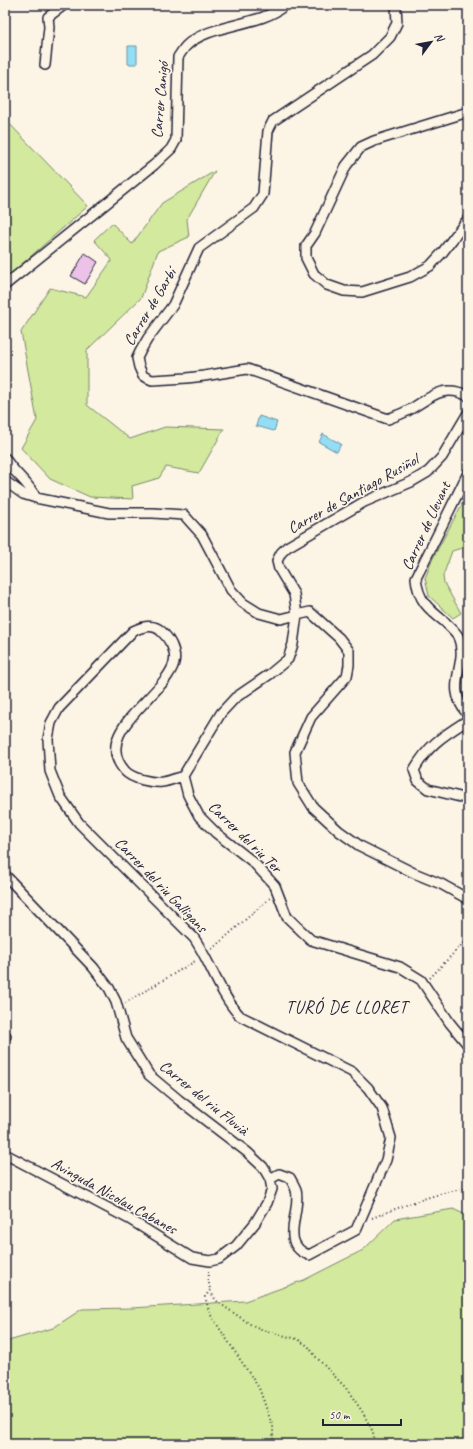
<svg xmlns="http://www.w3.org/2000/svg" width="473" height="1449" font-family="Caveat,sans-serif">
  <style>
    .green { fill: #d2e99e; stroke: #7a866c }
    .water { fill: #93def3; stroke: #6693a9 }
    .building { fill: #ecc2e9; stroke: #22223b }
    .lines { fill: none; stroke-linecap: round; stroke-linejoin: round }
    .street-casing { stroke: #22223b; stroke-width: 12 }
    .path { stroke: #22223b; stroke-width: 2; stroke-dasharray: 1 3; stroke-linecap: butt }
    .street { stroke: #fcf5e5; stroke-width: 9 }
    .labels { text-anchor: middle; dominant-baseline: central; stroke-width: 3.5; stroke-linejoin: round; paint-order: stroke }
    .street-label { font-size: 16px; fill: #22223b; stroke: #fcf5e5 }
    .neighbourhood-label { font-size: 17px; letter-spacing: 1px; fill: #22223b; stroke: #fcf5e5 }
  </style>
  <rect width="100%" height="100%" fill="#fcf5e5"/>
  <filter id="ink" filterUnits="userSpaceOnUse"><feTurbulence type="fractalNoise" baseFrequency=".025" numOctaves="2"/><feDisplacementMap in="SourceGraphic" scale="8" xChannelSelector="R" yChannelSelector="G"/><feConvolveMatrix kernelMatrix="1 2 1 2 8 2 1 2 1" color-interpolation-filters="sRGB"/></filter>
  <g filter="url(#ink)">
    <path class="green" d="M 5,119 L 88,206 L 5,279 Z
      M 215,171 L 187,219 L 189,237 L 158,251 L 141,298 L 87,350 L 87,405 L 130,439 L 165,427 L 224,429 L 199,473 L 166,467 L 159,478 L 132,486 L 133,499 L 90,497 L 50,479 L 21,448 L 37,420 L 21,332 L 50,288 L 86,297 L 112,260 L 94,240 L 112,223 L 132,244 L 162,203 Z
      M 468,493 L 468,546 L 452,551 L 443,576 L 444,583 L 461,613 L 453,618 L 429,596 L 425,578 L 433,558 Z
      M 453,1209 L 468,1216 L 468,1444 L 5,1444 L 5,1342 L 53,1328 L 82,1309 L 132,1308 L 245,1301 L 304,1280 L 363,1250 L 395,1219 Z"/>
    <path class="water" d="M 128,46 L 137,46 L 137,64 L 128,64 Z
      M 259,416 L 277,422 L 274,431 L 256,426 Z
      M 323,434 L 341,444 L 337,452 L 319,442 Z"/>
    <path class="building" d="M 85,253 L 98,262 L 85,284 L 71,276 Z"/>
    <g class="lines">
      <defs>
        <path id="street" d="M 396,5 L 397,23 L 390,37 L 372,55 L 273,121 L 268,131 L 263,194 L 254,208 L 199,248 L 173,305 L 148,338 L 141,350 L 137,358 L 139,367 L 143,376 L 152,380 L 187,378 L 204,376 L 247,369 L 388,419 C 395,416 402,414 409,410 C 430,398 443,383 468,396
          M 45,65 L 49,27 L 48,17 L 64,5
          M 468,112 L 374,141 L 361,147 L 346,166 L 315,233 L 306,246 L 306,258 L 314,274 L 327,285 L 344,291 L 362,292 L 410,277 L 430,266 L 442,253 L 468,219
          M 5,285 L 154,165 L 171,149 L 176,140 L 178,57 C 181,53 183,49 186,46 C 209,23 260,27 285,5
          M 5,458 C 14,474 28,481 36,498
          M 468,473 L 416,578 C 418,600 428,609 445,622 C 449,626 455,631 458,636 C 470,666 442,684 468,715
          M 5,481 L 23,494 L 36,498 L 109,513 L 153,513 L 184,515 L 202,535 L 231,590 L 243,603 L 259,613 L 281,619 L 297,615 L 294,594 L 279,569 L 277,561 L 281,553 L 287,547 L 364,502 L 411,482 L 428,472 L 442,457 L 468,413
          M 468,720 C 443,736 429,744 414,770 L 418,781 L 428,789 L 468,799
          M 183,776 C 176,778 169,781 162,782 C 153,783 132,779 125,771 C 90,732 164,697 174,663 C 177,651 169,638 161,631 C 153,623 142,627 133,631 L 59,708 L 51,723 L 48,739 L 50,771 L 60,796 L 79,823 L 194,938 C 211,963 219,993 240,1016 L 352,1072 L 368,1088 L 382,1108 L 391,1138 L 386,1160 L 356,1230 L 309,1255 C 278,1244 302,1211 296,1190 C 295,1186 292,1182 290,1178 L 279,1174 L 270,1179
          M 5,875 L 93,967 L 109,988 L 116,1002 L 126,1038 L 149,1075 L 179,1100 L 247,1152 L 263,1167 L 270,1179 L 272,1189 L 267,1203 L 255,1223 L 236,1246 L 219,1259 L 210,1261 L 192,1258 L 129,1219 L 5,1154
          M 468,899 L 441,884 L 414,873 L 360,846 L 339,831 L 313,807 L 298,783 L 295,752 L 311,717 L 347,676 L 349,665 L 349,651 L 339,638 L 310,612 L 297,615 L 293,644 L 288,659 L 270,674 L 235,698 L 221,713 L 183,776 L 188,795 L 199,816 L 216,833 L 253,862 L 275,886 L 287,917 L 311,940 L 400,967 L 421,980 L 450,1023 L 468,1045
          M 5,1036 L 6,1036"/>
      </defs>
      <use href="#street" class="street-casing"/>
      <path class="path" d="M 212,949 L 270,898
        M 430,978 L 468,938
        M 125,1003 L 197,960
        M 372,1218 C 403,1206 435,1193 468,1188
        M 209,1271 C 208,1283 209,1294 219,1303 L 250,1324 L 263,1330 L 297,1339 L 308,1346 L 316,1357 L 346,1388 L 362,1411 L 373,1432 L 374,1444
        M 210,1290 L 205,1297 L 210,1314 L 259,1388 L 273,1427 L 273,1444"/>
      <use href="#street" class="street"/>
    </g>
  </g>
  <g class="labels">
    <g class="street-label">
      <text transform="translate(160 100) rotate(-85)">Carrer Canigó</text>
      <text transform="translate(150 307) rotate(-59)">Carrer de Garbí</text>
      <text transform="translate(353 494) rotate(-29)">Carrer de Santiago Rusiñol</text>
      <text transform="translate(426 526) rotate(-65)">Carrer de Llevant</text>
      <text transform="translate(245 837) rotate(44)">Carrer del riu Ter</text>
      <text transform="translate(161 885) rotate(46)">Carrer del riu Galligans</text>
      <text transform="translate(204 1098) rotate(39)">Carrer del riu Fluvià</text>
      <text transform="translate(114 1196) rotate(29)">Avinguda Nicolau Cabanes</text>
    </g>
    <g class="neighbourhood-label">
      <text x="347" y="1007">TURÓ DE LLORET</text>
    </g>
  </g>
  <rect width="473" height="1449" fill="none" stroke="#fcf5e5" stroke-width="20"/>
  <rect x="10" y="10" width="453" height="1429" fill="none" stroke="#22223b" stroke-width="1.5" filter="url(#ink)"/>
  <g transform="translate(431 42) rotate(58)" stroke="#fcf5e5" stroke-width="3" paint-order="stroke">
  <path d="M0-3L7 15L0 10L-7 15Z" fill="#22223b"/>
  <text y="-6" font-size="11" font-weight="bold" text-anchor="middle" fill="#22223b">N</text>
  </g>
  <path d="M323 1419v6h78v-6" fill="none" stroke="#22223b" stroke-width="2"/>
  <text x="329" y="1419" font-size="12" fill="#22223b" stroke="#fcf5e5" stroke-width="3" paint-order="stroke">50 m</text>
</svg>
